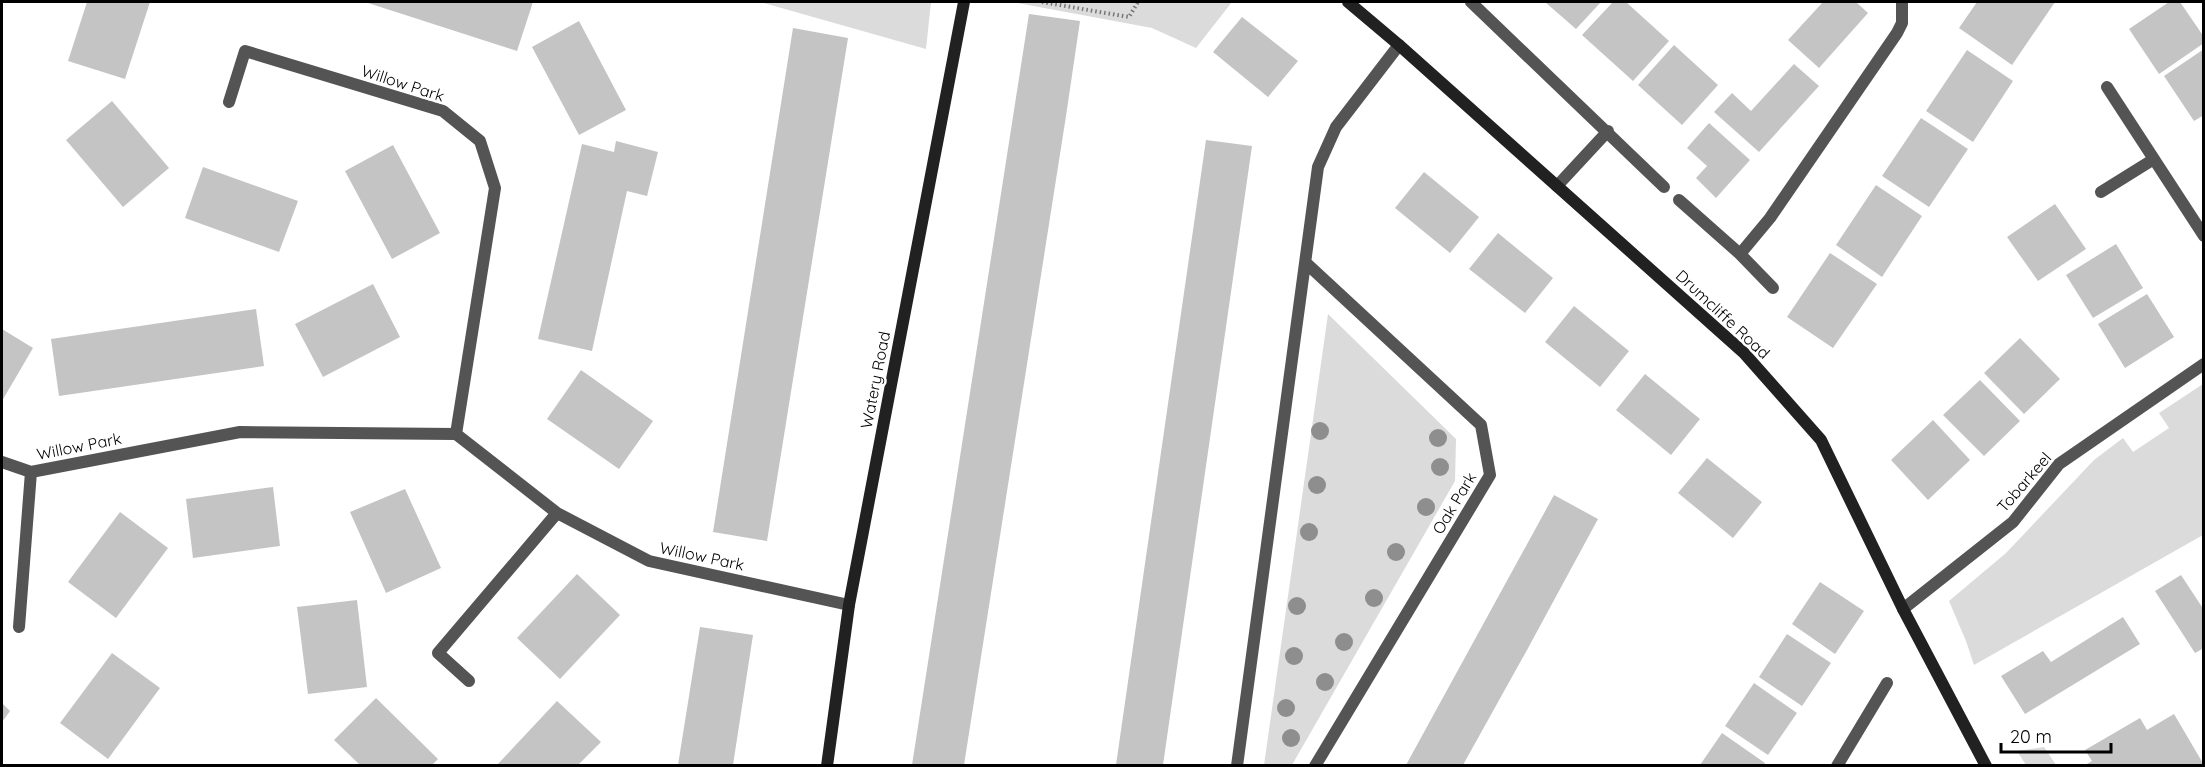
<svg xmlns="http://www.w3.org/2000/svg" width="2205" height="767" font-family="Quicksand,sans-serif">
  <style>
    .green { fill: #dbdbdb }
    .building { fill: #c4c4c4 }
    .lines { fill: none; stroke-linecap: round; stroke-linejoin: round }
    .path { stroke: #767676; stroke-width: 4; stroke-dasharray: 1.5 3; stroke-linecap: butt }
    .street { stroke: #545454; stroke-width: 12 }
    .secondary { stroke: #212121; stroke-width: 12 }
    .tree { fill: #8e8e8e }
    .labels { text-anchor: middle; dominant-baseline: central; stroke-width: 5; stroke-linejoin: round; paint-order: stroke }
    .street-label { font-size: 16px; fill: #000; stroke: #fff }
  </style>
  <rect width="100%" height="100%" fill="#fff"/>
  <path class="green" d="M 760,2 L 931,2 L 926,49 Z
    M 1012,2 L 1232,2 L 1196,48 L 1152,28 Z
    M 1328,314 L 1456,439 L 1455,481 L 1292,765 L 1264,765 Z
    M 2203,384 L 2203,535 L 1974,665 L 1966,641 L 1949,601 L 2006,553 L 2094,460 L 2123,438 L 2133,452 L 2169,428 L 2159,413 Z
    M 2044,747 L 2056,765 L 2026,765 L 2017,751 Z"/>
  <path class="building" d="M 87,2 L 150,2 L 125,79 L 68,61 Z
    M 365,2 L 533,2 L 517,51 Z
    M 1545,2 L 1601,2 L 1576,29 Z
    M 1613,2 L 1626,2 L 1669,41 L 1633,81 L 1582,35 Z
    M 1823,2 L 1856,2 L 1868,13 L 1819,68 L 1788,40 Z
    M 1977,2 L 2055,2 L 2012,65 L 1959,28 Z
    M 2169,2 L 2180,2 L 2204,37 L 2204,43 L 2159,74 L 2129,29 Z
    M 1029,14 L 1080,21 L 1066,116 L 964,765 L 912,765 Z
    M 1242,17 L 1298,61 L 1268,97 L 1213,52 Z
    M 579,21 L 626,110 L 579,135 L 532,47 Z
    M 793,28 L 848,38 L 767,541 L 713,532 Z
    M 1674,45 L 1718,85 L 1682,125 L 1638,85 Z
    M 2204,49 L 2204,115 L 2194,121 L 2164,76 Z
    M 1967,50 L 2013,81 L 1973,142 L 1926,111 Z
    M 1794,64 L 1819,86 L 1759,152 L 1714,112 L 1732,93 L 1751,111 Z
    M 112,101 L 169,168 L 123,207 L 66,140 Z
    M 1921,118 L 1968,149 L 1929,207 L 1882,176 Z
    M 1709,123 L 1750,160 L 1716,198 L 1696,178 L 1707,166 L 1687,148 Z
    M 1206,140 L 1252,146 L 1163,765 L 1116,765 Z
    M 616,141 L 658,152 L 647,196 L 627,191 L 592,351 L 538,339 L 582,144 L 614,152 Z
    M 393,145 L 440,233 L 392,259 L 345,171 Z
    M 203,167 L 298,201 L 279,252 L 185,218 Z
    M 1424,172 L 1479,217 L 1450,253 L 1395,208 Z
    M 1876,185 L 1922,216 L 1882,277 L 1836,245 Z
    M 2055,204 L 2086,249 L 2038,281 L 2007,237 Z
    M 1498,233 L 1553,278 L 1525,313 L 1469,269 Z
    M 2116,244 L 2143,288 L 2093,318 L 2066,275 Z
    M 1830,253 L 1877,284 L 1833,348 L 1787,317 Z
    M 373,284 L 400,337 L 323,377 L 295,324 Z
    M 2147,294 L 2174,337 L 2125,368 L 2098,324 Z
    M 1574,306 L 1629,351 L 1600,387 L 1545,342 Z
    M 256,309 L 264,366 L 59,396 L 51,339 Z
    M 2,329 L 33,348 L 2,401 Z
    M 2020,338 L 2060,379 L 2024,414 L 1984,373 Z
    M 581,370 L 653,421 L 619,469 L 547,419 Z
    M 1645,374 L 1700,419 L 1671,455 L 1616,410 Z
    M 1980,380 L 2020,421 L 1984,456 L 1943,415 Z
    M 1933,420 L 1970,460 L 1928,500 L 1891,460 Z
    M 1707,458 L 1762,502 L 1733,538 L 1678,493 Z
    M 273,487 L 280,546 L 193,558 L 186,499 Z
    M 405,489 L 441,568 L 386,593 L 350,512 Z
    M 1554,495 L 1598,519 L 1527,650 L 1463,765 L 1406,765 Z
    M 120,512 L 168,548 L 116,618 L 68,582 Z
    M 577,574 L 620,615 L 560,679 L 517,638 Z
    M 2181,575 L 2204,610 L 2204,648 L 2195,653 L 2155,591 Z
    M 1820,582 L 1864,611 L 1835,654 L 1792,624 Z
    M 357,600 L 367,687 L 308,694 L 297,607 Z
    M 2123,617 L 2140,644 L 2025,714 L 2001,676 L 2043,651 L 2051,662 Z
    M 700,627 L 753,635 L 733,765 L 678,765 Z
    M 1787,634 L 1831,663 L 1802,706 L 1759,677 Z
    M 112,653 L 160,688 L 108,759 L 60,723 Z
    M 1754,683 L 1797,713 L 1768,755 L 1725,726 Z
    M 376,698 L 438,759 L 432,765 L 360,765 L 334,740 Z
    M 557,701 L 601,742 L 578,765 L 497,765 Z
    M 2,703 L 10,711 L 2,722 Z
    M 2174,714 L 2204,765 L 2085,765 L 2092,761 L 2085,750 L 2140,718 L 2147,730 Z
    M 1722,733 L 1765,763 L 1763,765 L 1700,765 Z"/>
  <g class="lines">
    <path class="path" d="M 1042,2 L 1129,17 L 1138,2"/>
    <path class="street" d="M 1471,2 L 1664,187
      M 2107,87 L 2204,236
      M 229,102 L 245,51 L 443,111 L 480,141 L 495,188 L 456,434 L 557,513 L 649,561 L 849,605
      M 1557,186 L 1608,131
      M 2101,192 L 2154,159
      M 1679,200 L 1740,254 L 1770,218 L 1897,33 L 1902,23 L 1902,2
      M 1740,254 L 1773,288
      M 1306,263 L 1481,425 L 1490,475 L 1315,766
      M 2,462 L 31,472 L 19,627
      M 31,472 L 240,432 L 456,434
      M 1903,609 L 2013,522 L 2059,464 L 2204,364
      M 469,681 L 438,653 L 557,513
      M 1237,766 L 1318,167 L 1336,127 L 1399,45
      M 1837,766 L 1887,683"/>
    <path class="secondary" d="M 1348,2 L 1399,45 L 1744,353 L 1821,440 L 1903,609 L 1986,766
      M 827,766 L 849,605 L 964,2"/>
  </g>
  <g class="tree">
    <circle cx="1320" cy="431" r="9"/>
    <circle cx="1438" cy="438" r="9"/>
    <circle cx="1440" cy="467" r="9"/>
    <circle cx="1317" cy="485" r="9"/>
    <circle cx="1426" cy="507" r="9"/>
    <circle cx="1309" cy="532" r="9"/>
    <circle cx="1396" cy="552" r="9"/>
    <circle cx="1374" cy="598" r="9"/>
    <circle cx="1297" cy="606" r="9"/>
    <circle cx="1344" cy="642" r="9"/>
    <circle cx="1294" cy="656" r="9"/>
    <circle cx="1325" cy="682" r="9"/>
    <circle cx="1286" cy="708" r="9"/>
    <circle cx="1291" cy="738" r="9"/>
  </g>
  <g class="labels">
    <g class="street-label">
      <text transform="translate(403 83) rotate(18)">Willow Park</text>
      <text transform="translate(1723 314) rotate(43)">Drumcliffe Road</text>
      <text transform="translate(875 380) rotate(-79)">Watery Road</text>
      <text transform="translate(79 446) rotate(-11)">Willow Park</text>
      <text transform="translate(2024 482) rotate(-49)">Tobarkeel</text>
      <text transform="translate(1454 503) rotate(-59)">Oak Park</text>
      <text transform="translate(702 556) rotate(12)">Willow Park</text>
    </g>
  </g>
  <rect width="2205" height="767" fill="none" stroke="#000000" stroke-width="6"/>
  <path d="M2001 743v9h110v-9" fill="none" stroke="#000000" stroke-width="3"/>
  <text x="2010" y="743" font-size="18" fill="#000000" stroke="#ffffff" stroke-width="4.5" paint-order="stroke">20 m</text>
</svg>
